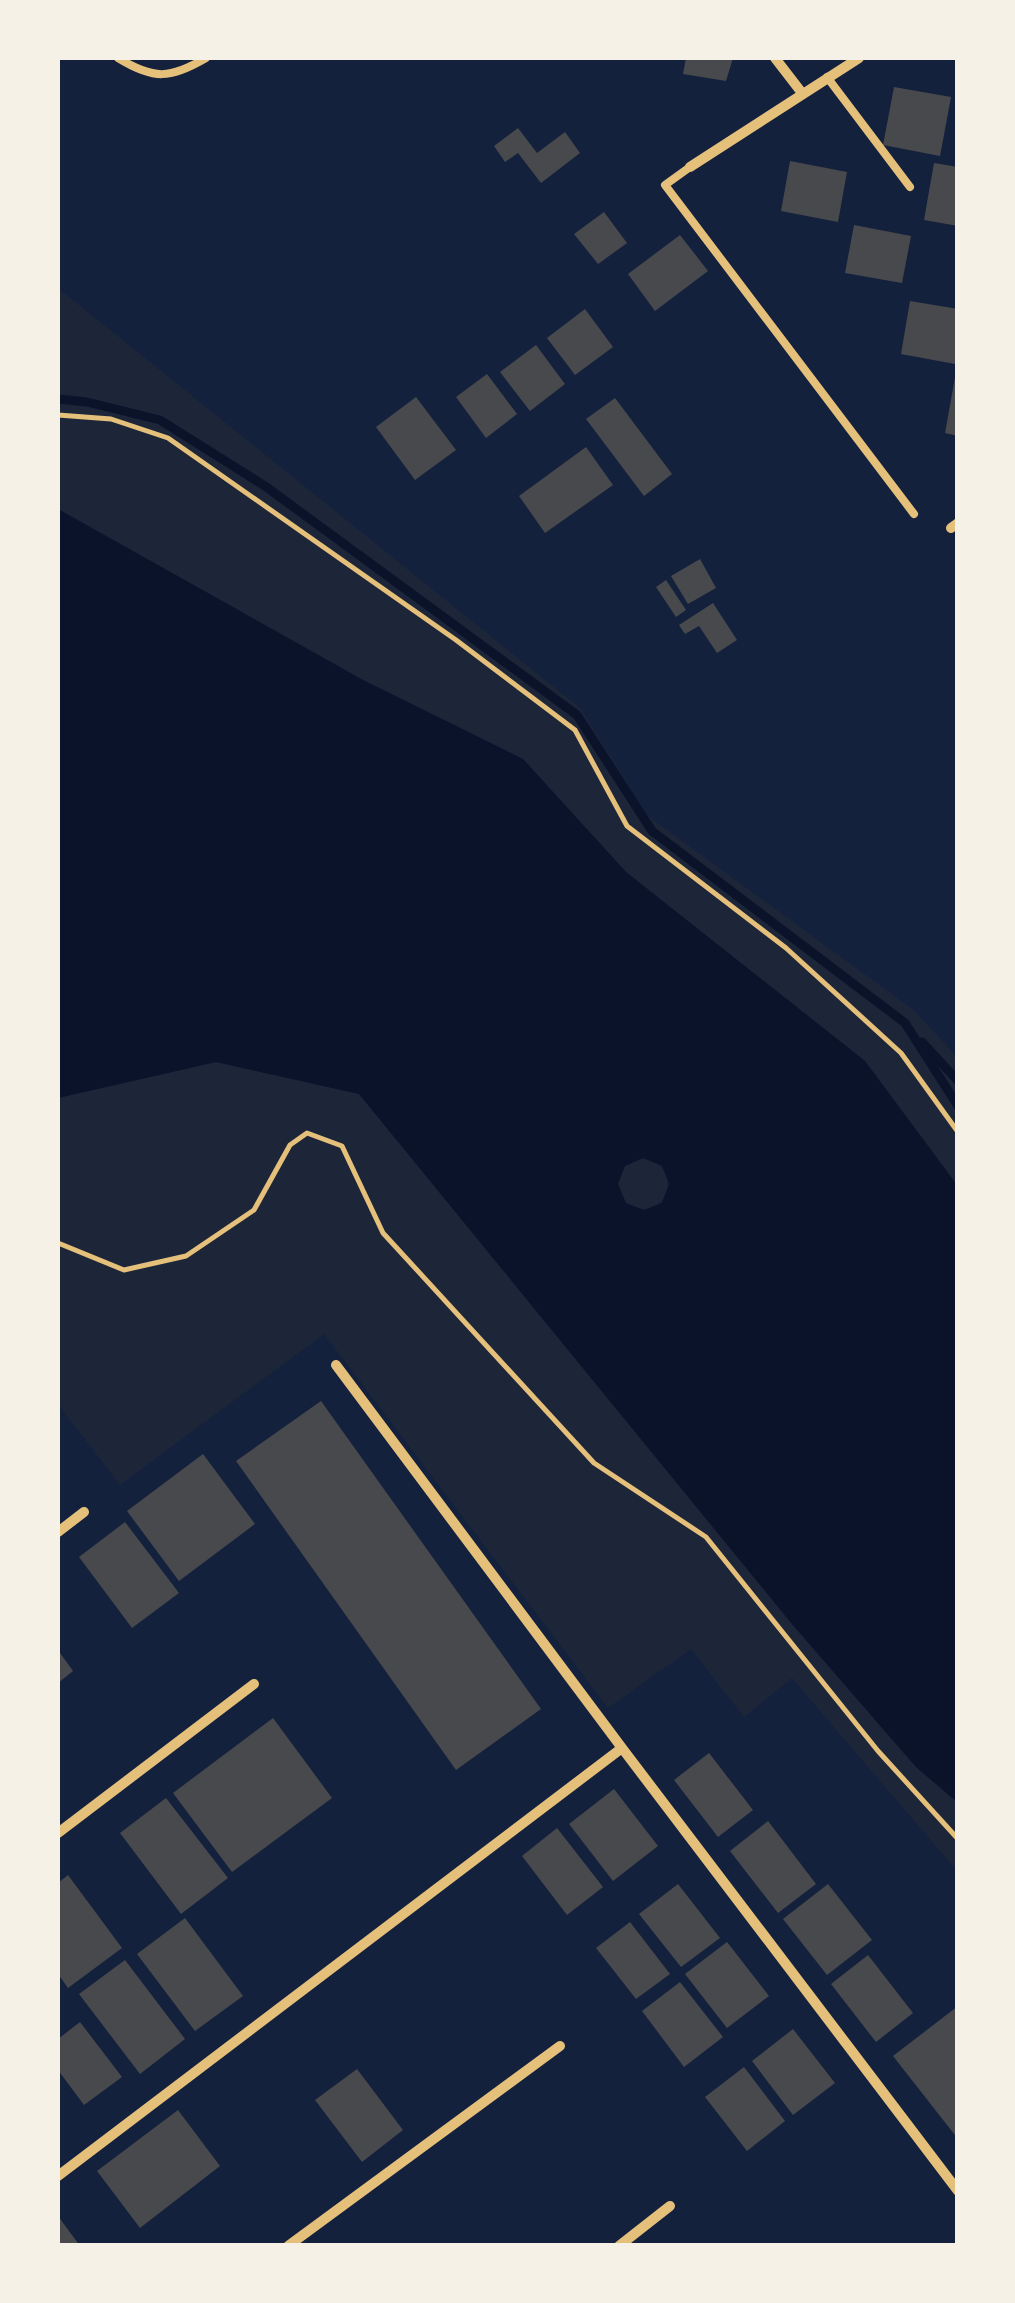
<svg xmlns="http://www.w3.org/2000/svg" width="1015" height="2303" font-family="Figtree,sans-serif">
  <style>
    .green { fill: #1d2539 }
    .water { fill: #0b132b; fill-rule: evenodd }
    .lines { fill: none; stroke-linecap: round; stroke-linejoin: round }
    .stream { stroke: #0b132b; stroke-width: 9 }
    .building { fill: #48494c }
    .path { stroke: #e5c07b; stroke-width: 5 }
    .service { stroke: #e5c07b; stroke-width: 8 }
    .minor { stroke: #e5c07b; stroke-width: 10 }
  </style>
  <rect width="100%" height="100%" fill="#14213d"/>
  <path class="green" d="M 58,288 L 580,708 L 648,816 L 915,1011 L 957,1057 L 957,1185 L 865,1061 L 626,872 L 523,759 L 363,680 L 58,509 Z
    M 216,1062 L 359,1094 L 792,1624 L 916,1767 L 957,1802 L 957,1871 L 792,1678 L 744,1717 L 691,1649 L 608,1708 L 324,1334 L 120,1485 L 58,1404 L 58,1098 Z
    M618 1184a25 25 0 1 1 50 0a25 25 0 1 1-50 0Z"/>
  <path class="water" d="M 58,509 L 363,680 L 523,759 L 626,872 L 865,1061 L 957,1185 L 957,1802 L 916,1767 L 792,1624 L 359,1094 L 216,1062 L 58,1098 ZM 643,1158 L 662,1166 L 669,1184 L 662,1203 L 644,1210 L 626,1203 L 618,1184 L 625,1166 Z"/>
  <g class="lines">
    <path class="stream" d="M 58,399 L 87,402 L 160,420 L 265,486 L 577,715 L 652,831 L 905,1023 L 958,1106
      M 922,1042 L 958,1081"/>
  </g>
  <path class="building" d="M 686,58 L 733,58 L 726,81 L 683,74 Z
    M 894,87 L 951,97 L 940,156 L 883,145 Z
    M 518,128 L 537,153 L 565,132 L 580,153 L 541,183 L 518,153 L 505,162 L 494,146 Z
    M 790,161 L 847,172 L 838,222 L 781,211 Z
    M 934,163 L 958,167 L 958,226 L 924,220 Z
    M 604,212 L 627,243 L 598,264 L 574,234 Z
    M 854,225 L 911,236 L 902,283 L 845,273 Z
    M 680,235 L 708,271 L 655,311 L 628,274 Z
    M 910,301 L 958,309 L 955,364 L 901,354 Z
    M 585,309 L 613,347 L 575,375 L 547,338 Z
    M 536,345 L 565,384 L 530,411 L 500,372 Z
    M 956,372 L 958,372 L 958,436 L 945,433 Z
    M 487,374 L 517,414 L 486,438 L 456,397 Z
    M 416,397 L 456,450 L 415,480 L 376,427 Z
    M 615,398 L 672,474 L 644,496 L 586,419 Z
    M 586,447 L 613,485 L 545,533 L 519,496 Z
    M 700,559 L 716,588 L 688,604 L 671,576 Z
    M 666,580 L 686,610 L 676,617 L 656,587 Z
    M 713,603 L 737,640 L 717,653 L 699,626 L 685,634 L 679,625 Z
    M 321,1401 L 541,1709 L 456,1770 L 236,1461 Z
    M 203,1454 L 255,1524 L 179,1581 L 127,1511 Z
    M 125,1522 L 179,1593 L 132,1628 L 79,1557 Z
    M 58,1650 L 73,1671 L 58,1683 Z
    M 273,1718 L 332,1798 L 232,1872 L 173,1793 Z
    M 709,1753 L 753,1810 L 718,1837 L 674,1780 Z
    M 614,1789 L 658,1846 L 613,1881 L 569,1824 Z
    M 166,1798 L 228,1878 L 181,1914 L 120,1833 Z
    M 768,1821 L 816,1884 L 778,1913 L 730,1851 Z
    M 557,1828 L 603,1887 L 567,1915 L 522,1856 Z
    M 68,1875 L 122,1948 L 68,1988 L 58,1974 L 58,1883 Z
    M 678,1884 L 720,1938 L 681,1967 L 639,1914 Z
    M 828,1884 L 872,1940 L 827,1975 L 783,1919 Z
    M 185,1918 L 243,1996 L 195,2031 L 137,1954 Z
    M 630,1922 L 670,1974 L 636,1999 L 596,1948 Z
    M 727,1942 L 769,1996 L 727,2028 L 685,1974 Z
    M 868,1955 L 913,2013 L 876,2042 L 831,1984 Z
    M 125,1960 L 185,2039 L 140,2074 L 79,1994 Z
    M 680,1982 L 723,2037 L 684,2067 L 642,2011 Z
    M 958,2006 L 958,2139 L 893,2056 Z
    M 80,2022 L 122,2077 L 84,2105 L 58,2070 L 58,2039 Z
    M 793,2029 L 835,2083 L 793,2115 L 752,2061 Z
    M 744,2067 L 785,2121 L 747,2151 L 705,2097 Z
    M 357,2069 L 403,2130 L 362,2162 L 315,2100 Z
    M 178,2110 L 220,2166 L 140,2228 L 97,2171 Z
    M 58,2216 L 80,2246 L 58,2246 Z"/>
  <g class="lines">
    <path class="path" d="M 58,415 L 111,419 L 168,438 L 456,640 L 575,730 L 627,826 L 786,948 L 901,1053 L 958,1132
      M 58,1243 L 124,1270 L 186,1256 L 254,1210 L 290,1145 L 307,1133 L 342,1146 L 383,1233 L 594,1463 L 706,1537 L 878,1751 L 958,1839"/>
    <path class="service" d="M 118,58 C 154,80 170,79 206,58
      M 827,77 L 910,187
      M 690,167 L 665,185 L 914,514"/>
    <path class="minor" d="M 775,58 L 802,93
      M 690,167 L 859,58
      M 951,528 L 958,523
      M 336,1365 L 622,1748
      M 58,1532 L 84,1512
      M 58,1833 L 254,1684
      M 58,2176 L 622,1748 L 958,2191
      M 288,2246 L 560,2046
      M 619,2246 L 670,2206"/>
  </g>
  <rect width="1015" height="2303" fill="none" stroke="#f6f1e7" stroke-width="120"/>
</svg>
